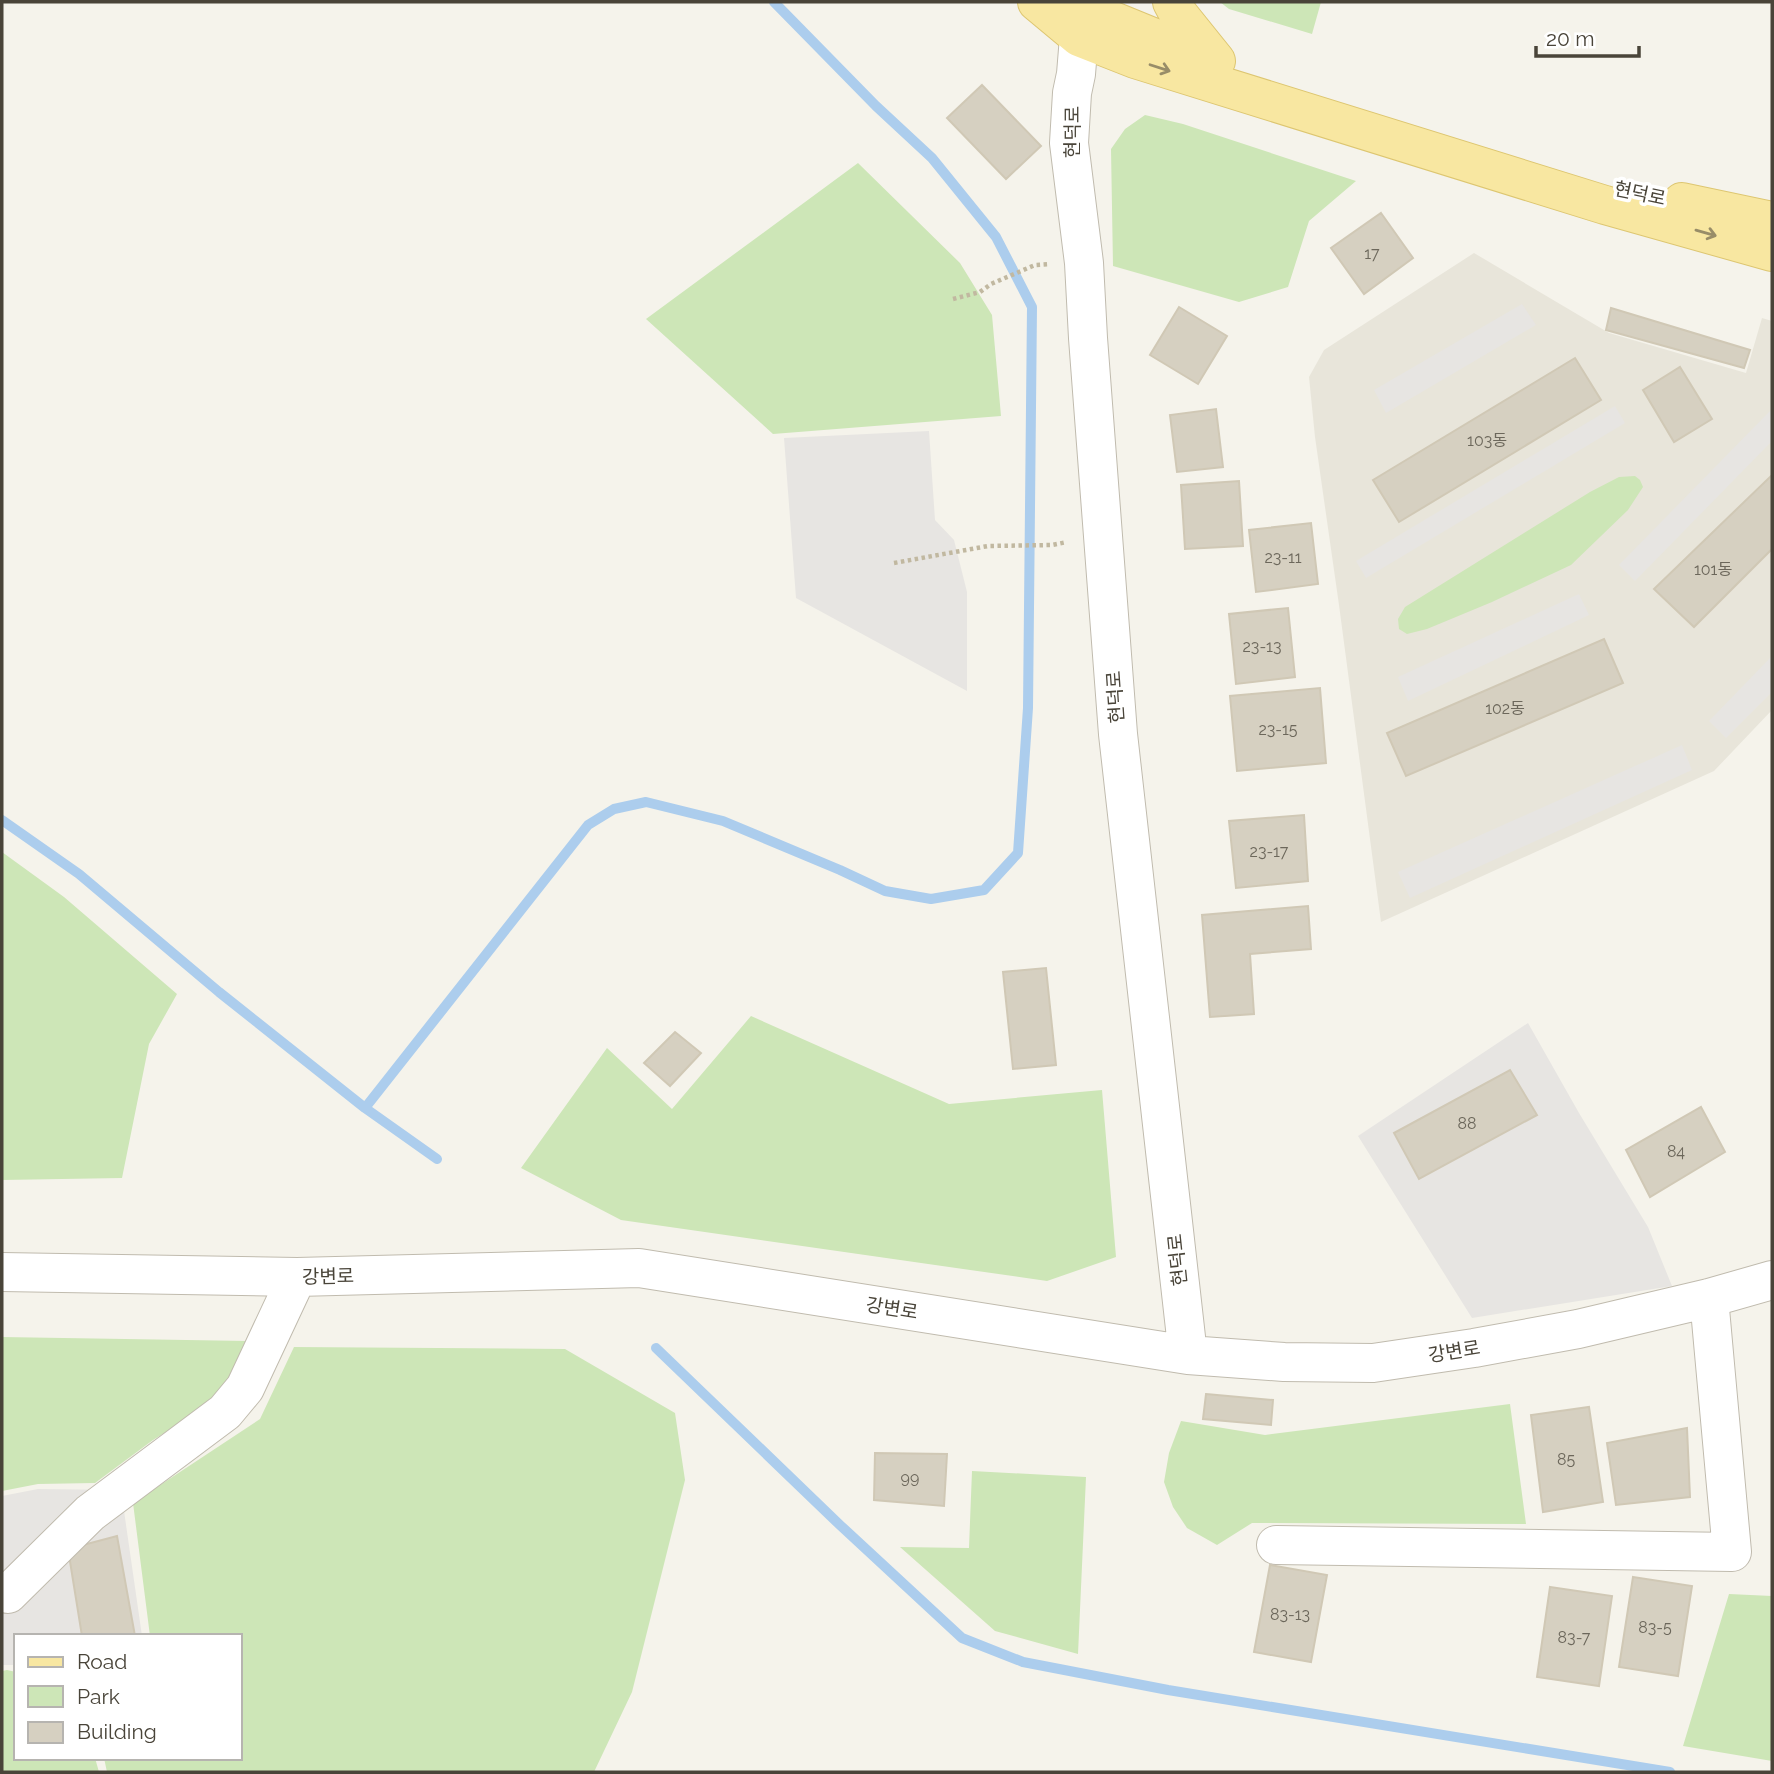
<svg xmlns="http://www.w3.org/2000/svg" width="1774" height="1774" font-family="Raleway,'Noto Sans KR',sans-serif">
  <style>
    .residential { fill: #e8e5da }
    .green { fill: #cde6b7 }
    .parking { fill: #e7e5e2 }
    .lines { fill: none; stroke-linecap: round; stroke-linejoin: round }
    .stream { stroke: #accded; stroke-width: 10 }
    .building { fill: #d6d0c1; stroke: #d0c8b5; stroke-width: 2 }
    .minor-casing { stroke: #c0bbae; stroke-width: 40 }
    .major-casing { stroke: #ddc671; stroke-width: 40 }
    .path { stroke: #c1b8a0; stroke-width: 4.5; stroke-dasharray: 3.5 3.5; stroke-linecap: butt }
    .minor { stroke: #fff; stroke-width: 38 }
    .major { stroke: #f8e7a1; stroke-width: 38 }
    .oneway { stroke: #988d68 }
    .labels { text-anchor: middle; dominant-baseline: central; stroke-width: 7; stroke-linejoin: round; paint-order: stroke }
    .number-label { font-size: 16px; fill: #6c675b }
    .street-label { font-size: 19px; fill: #494439; stroke: #fff }
  </style>
  <rect width="100%" height="100%" fill="#f5f3eb"/>
  <path class="residential" d="M 1474,253 L 1609,333 L 1746,373 L 1762,318 L 1772,321 L 1772,710 L 1714,771 L 1381,922 L 1339,605 L 1315,437 L 1309,377 L 1324,350 Z"/>
  <path class="green" d="M 1220,2 L 1321,2 L 1312,34 L 1229,9 Z
    M 1145,115 L 1183,124 L 1356,181 L 1309,221 L 1288,287 L 1239,302 L 1113,266 L 1111,149 L 1125,129 Z
    M 858,163 L 960,263 L 992,315 L 1001,416 L 773,434 L 646,319 Z
    M 1635,476 L 1640,480 L 1643,487 L 1628,510 L 1571,565 L 1492,602 L 1427,629 L 1407,634 L 1399,629 L 1398,619 L 1405,607 L 1590,492 L 1619,477 Z
    M 2,852 L 64,897 L 177,994 L 149,1044 L 122,1178 L 2,1180 Z
    M 751,1016 L 949,1104 L 1102,1090 L 1116,1257 L 1047,1281 L 621,1220 L 521,1168 L 607,1048 L 672,1109 Z
    M 2,1337 L 248,1341 L 236,1370 L 212,1403 L 153,1440 L 95,1483 L 38,1484 L 2,1491 Z
    M 294,1347 L 565,1349 L 675,1413 L 685,1480 L 632,1692 L 594,1772 L 107,1772 L 104,1758 L 240,1758 L 240,1636 L 150,1636 L 133,1503 L 260,1419 Z
    M 1510,1404 L 1526,1524 L 1252,1523 L 1217,1545 L 1187,1528 L 1173,1507 L 1164,1482 L 1169,1453 L 1181,1421 L 1265,1435 Z
    M 972,1471 L 1086,1477 L 1078,1654 L 995,1631 L 900,1547 L 969,1548 Z
    M 1729,1594 L 1772,1596 L 1772,1761 L 1683,1746 Z
    M 7,1670 L 16,1672 L 16,1758 L 95,1758 L 99,1772 L 2,1772 L 2,1671 Z"/>
  <path class="parking" d="M 1522,304 L 1536,325 L 1386,413 L 1374,390 Z
    M 1615,406 L 1625,423 L 1366,578 L 1356,561 Z
    M 1772,409 L 1772,441 L 1635,581 L 1619,565 Z
    M 929,431 L 935,520 L 954,540 L 967,592 L 967,691 L 796,598 L 784,438 Z
    M 1579,594 L 1589,615 L 1408,701 L 1398,677 Z
    M 1772,656 L 1772,692 L 1726,738 L 1709,721 Z
    M 1682,745 L 1692,770 L 1410,898 L 1398,872 Z
    M 1528,1023 L 1579,1113 L 1648,1227 L 1672,1286 L 1472,1318 L 1358,1136 Z
    M 38,1489 L 121,1490 L 142,1636 L 16,1636 L 16,1665 L 2,1665 L 2,1496 Z"/>
  <g class="lines">
    <path class="stream" d="M 2,820 L 79,874 L 219,992 L 365,1108 L 437,1159
      M 365,1108 L 588,825 L 614,809 L 646,802 L 723,821 L 840,870 L 885,891 L 931,899 L 984,890 L 1018,853 L 1028,708 L 1032,307 L 996,237 L 932,158 L 876,106 L 774,2
      M 656,1348 L 841,1526 L 962,1638 L 1023,1662 L 1168,1690 L 1670,1772"/>
  </g>
  <path class="building" d="M 982,85 L 1041,146 L 1006,179 L 947,118 Z
    M 1381,213 L 1413,258 L 1364,294 L 1331,248 Z
    M 1179,307 L 1227,336 L 1198,384 L 1150,355 Z
    M 1611,308 L 1750,350 L 1744,368 L 1606,330 Z
    M 1575,358 L 1601,400 L 1399,522 L 1373,480 Z
    M 1680,367 L 1712,419 L 1674,442 L 1643,390 Z
    M 1216,409 L 1223,467 L 1177,472 L 1170,415 Z
    M 1772,475 L 1772,549 L 1694,627 L 1654,589 Z
    M 1239,481 L 1243,546 L 1185,549 L 1181,485 Z
    M 1311,523 L 1318,584 L 1256,592 L 1249,530 Z
    M 1288,608 L 1295,677 L 1236,684 L 1229,614 Z
    M 1604,639 L 1623,683 L 1406,776 L 1387,733 Z
    M 1320,688 L 1326,763 L 1237,771 L 1230,696 Z
    M 1304,815 L 1308,881 L 1236,888 L 1229,821 Z
    M 1308,906 L 1311,949 L 1250,954 L 1254,1014 L 1210,1017 L 1202,915 Z
    M 1046,968 L 1056,1065 L 1013,1069 L 1003,972 Z
    M 675,1032 L 701,1053 L 670,1086 L 644,1063 Z
    M 1510,1070 L 1537,1115 L 1419,1179 L 1394,1133 Z
    M 1701,1107 L 1725,1152 L 1650,1197 L 1626,1150 Z
    M 1206,1394 L 1273,1400 L 1271,1425 L 1203,1419 Z
    M 1589,1407 L 1603,1502 L 1543,1512 L 1531,1415 Z
    M 1687,1428 L 1690,1497 L 1616,1505 L 1607,1443 Z
    M 875,1453 L 947,1454 L 944,1506 L 874,1500 Z
    M 117,1536 L 135,1636 L 82,1636 L 68,1549 Z
    M 1270,1565 L 1327,1575 L 1311,1662 L 1254,1652 Z
    M 1633,1577 L 1692,1586 L 1678,1676 L 1619,1667 Z
    M 1550,1587 L 1612,1596 L 1599,1686 L 1537,1677 Z"/>
  <g class="lines">
    <defs>
      <path id="minor" d="M 1079,37 L 1076,74 L 1072,93 L 1069,143 L 1084,263 L 1088,338 L 1118,734 L 1188,1355
        M 2,1272 L 297,1277 L 639,1268 L 1188,1355 L 1284,1362 L 1373,1363 L 1474,1348 L 1578,1329 L 1709,1298 L 1772,1280
        M 1276,1545 L 1732,1552 L 1709,1298
        M 8,1594 L 90,1513 L 225,1412 L 245,1388 L 297,1277"/>
      <path id="major" d="M 1037,2 L 1079,37 L 1135,59 L 1605,205 L 1772,252
        M 1077,2 L 1106,18 L 1177,47
        M 1172,2 L 1179,15 L 1216,61
        M 1682,202 L 1772,221"/>
    </defs>
    <use href="#minor" class="minor-casing"/>
    <use href="#major" class="major-casing"/>
    <path class="path" d="M 953,299 L 980,292 L 991,284 L 1035,265 L 1050,264
      M 894,563 L 988,546 L 1052,545 L 1067,542"/>
    <use href="#minor" class="minor"/>
    <use href="#major" class="major"/>
  </g>
  <defs><path id="oneway-shaft" d="M-6 0H5M1.5-3L5.5 0L1.5 3" fill="none" stroke-width="1.6" stroke-linecap="round" stroke-linejoin="round" transform="scale(1.75)"/></defs>
  <g class="oneway">
    <use href="#oneway-shaft" transform="translate(1160 68) rotate(18)"/>
    <use href="#oneway-shaft" transform="translate(1706 233) rotate(16)"/>
  </g>
  <g class="labels">
    <g class="number-label">
      <text x="1372" y="253">17</text>
      <text x="1487" y="440">103동</text>
      <text x="1283" y="557">23-11</text>
      <text x="1713" y="569">101동</text>
      <text x="1262" y="646">23-13</text>
      <text x="1505" y="708">102동</text>
      <text x="1278" y="729">23-15</text>
      <text x="1269" y="851">23-17</text>
      <text x="1467" y="1123">88</text>
      <text x="1676" y="1151">84</text>
      <text x="1566" y="1459">85</text>
      <text x="910" y="1477">99</text>
      <text x="1290" y="1614">83-13</text>
      <text x="1655" y="1627">83-5</text>
      <text x="1574" y="1637">83-7</text>
    </g>
    <g class="street-label">
      <text transform="translate(1072 132) rotate(-90)">현덕로</text>
      <text transform="translate(1640 193) rotate(12)">현덕로</text>
      <text transform="translate(1115 697) rotate(-94)">현덕로</text>
      <text transform="translate(1177 1260) rotate(-96)">현덕로</text>
      <text transform="translate(328 1276) rotate(-1)">강변로</text>
      <text transform="translate(892 1308) rotate(9)">강변로</text>
      <text transform="translate(1454 1351) rotate(-9)">강변로</text>
    </g>
  </g>
  <rect width="1774" height="1774" fill="none" stroke="#494439" stroke-width="7"/>
  <rect x="14" y="1634" width="228" height="126" fill="#ffffff" stroke="#b6b4b0" stroke-width="2"/>
  <rect x="28" y="1657" width="35" height="10" fill="#f8e7a1" stroke="#b6b4b0" stroke-width="2"/>
  <text x="77" y="1669" font-size="21" fill="#494439">Road</text>
  <rect x="28" y="1686" width="35" height="21" fill="#cde6b7" stroke="#b6b4b0" stroke-width="2"/>
  <text x="77" y="1704" font-size="21" fill="#494439">Park</text>
  <rect x="28" y="1722" width="35" height="21" fill="#d6d0c1" stroke="#b6b4b0" stroke-width="2"/>
  <text x="77" y="1739" font-size="21" fill="#494439">Building</text>
  <path d="M1536 46v10h103v-10" fill="none" stroke="#494439" stroke-width="3.5"/>
  <text x="1546" y="46" font-size="21" fill="#494439" stroke="#ffffff" stroke-width="5" paint-order="stroke">20 m</text>
</svg>
